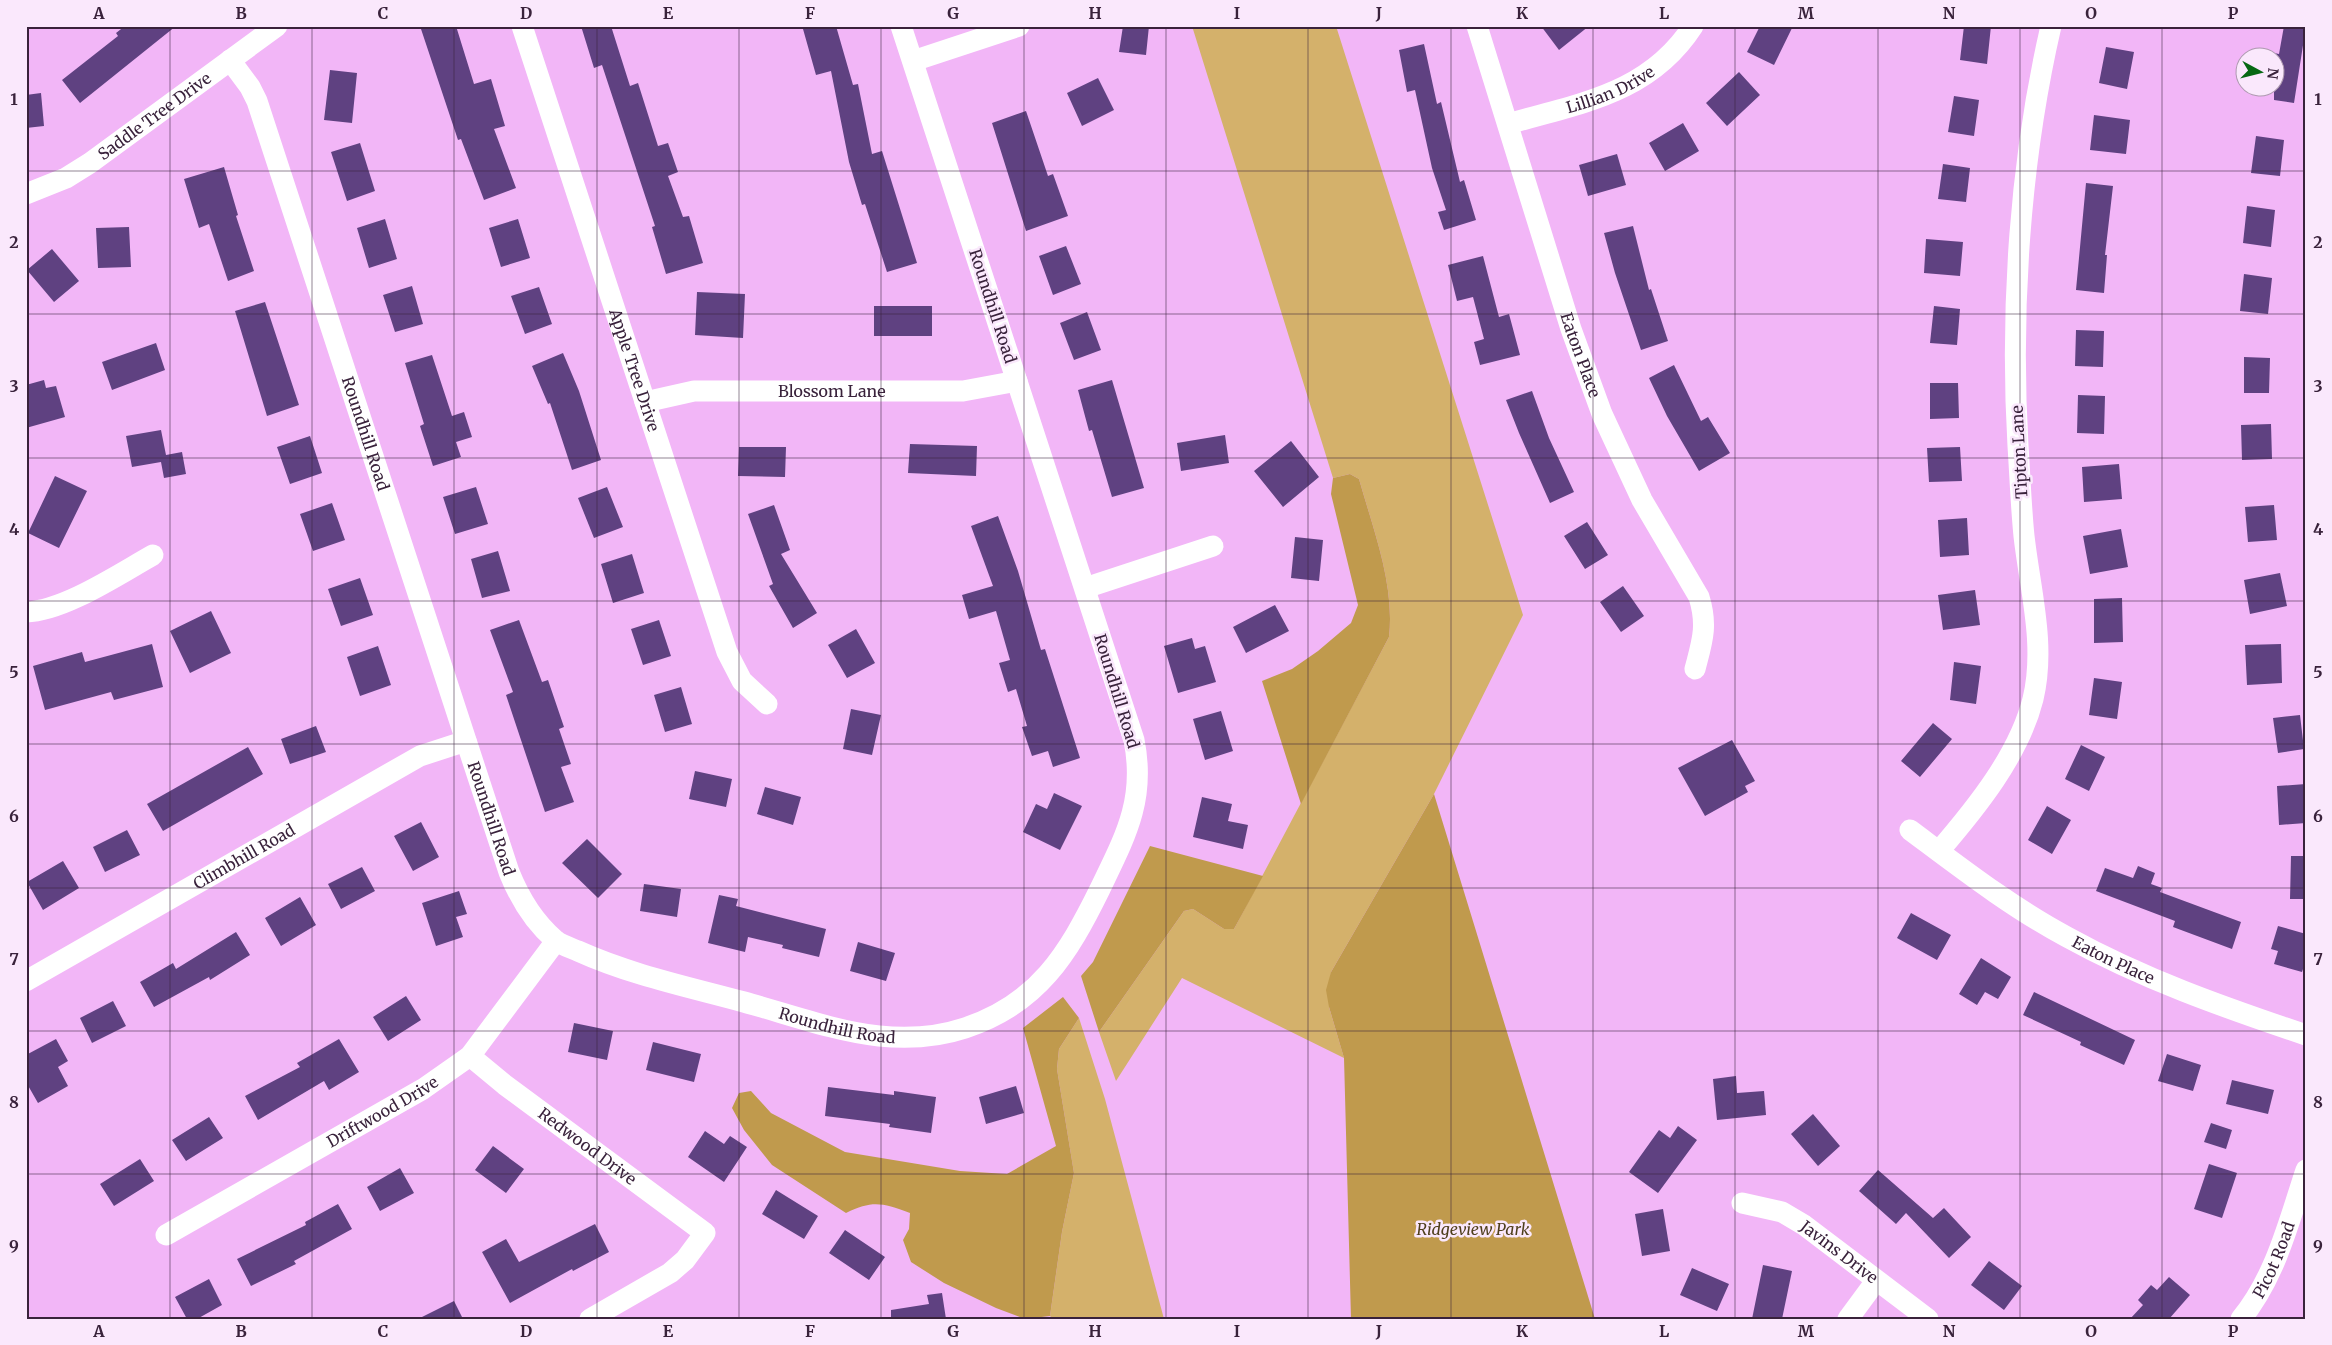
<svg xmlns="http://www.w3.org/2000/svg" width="2332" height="1345" font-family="Merriweather,serif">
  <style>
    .green { fill: #d4b16b }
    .forest { fill: #c09a4d }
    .building { fill: #5f4181 }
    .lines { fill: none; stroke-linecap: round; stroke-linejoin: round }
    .minor { stroke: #fff; stroke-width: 21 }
    .grid { fill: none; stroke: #39223b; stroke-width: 1; stroke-opacity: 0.55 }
    .labels { text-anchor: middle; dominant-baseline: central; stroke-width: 5; stroke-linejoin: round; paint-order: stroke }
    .street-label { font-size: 16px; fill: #39223b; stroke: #fae8fc }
    .park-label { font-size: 16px; font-style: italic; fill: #4e3e1c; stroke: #fae8fc }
    .neatline { fill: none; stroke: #39223b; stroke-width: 2 }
    .grid-label { font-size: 16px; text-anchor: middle; font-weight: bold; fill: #39223b }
  </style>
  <rect width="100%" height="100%" fill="#f2b6f7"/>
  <path class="green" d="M 1192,26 L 1336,26 L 1523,615 L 1434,794 L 1331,972 L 1329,1007 L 1344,1058 L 1182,978 L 1116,1081 L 1099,1032 L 1184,911 L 1193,909 L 1224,929 L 1234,929 L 1389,637 C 1395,584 1373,529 1359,479 L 1350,474 L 1333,478 Z
    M 1079,1018 L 1105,1099 L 1164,1319 L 1053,1319 L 1050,1316 L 1062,1232 L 1074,1173 L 1057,1069 L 1059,1049 Z"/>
  <path class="forest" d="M 1350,474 L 1359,479 C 1373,529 1395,584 1389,637 L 1301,804 L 1262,681 L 1292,669 L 1318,651 L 1351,623 L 1358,605 L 1331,494 L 1333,478 Z
    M 1434,794 L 1595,1319 L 1351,1319 L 1344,1058 L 1329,1007 L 1326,990 L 1331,972 Z
    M 1150,846 L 1263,876 L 1234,929 L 1224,929 L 1193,909 L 1184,911 L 1099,1032 L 1081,976 L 1093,962 Z
    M 1063,997 L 1079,1018 L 1059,1049 L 1057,1069 L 1074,1173 L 1062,1232 L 1050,1316 L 1025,1319 L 996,1308 L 944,1283 L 911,1262 L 903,1240 L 909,1229 L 910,1213 C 882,1203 873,1200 846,1213 L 772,1165 L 744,1130 L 732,1108 L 739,1093 L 751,1091 L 771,1113 L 845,1152 L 960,1171 L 1007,1174 L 1056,1146 L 1023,1028 Z"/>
  <path class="building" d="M 125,26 L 176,26 L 80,103 L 62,80 L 118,36 L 116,33 Z
    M 420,26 L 456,26 L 474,84 L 491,79 L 505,126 L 494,129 L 516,188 L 484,200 L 461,139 L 458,140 Z
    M 581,26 L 611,26 L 630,86 L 638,83 L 658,146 L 668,143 L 678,172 L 668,176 L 683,217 L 689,216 L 703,263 L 666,274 L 652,227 L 655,226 L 602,65 L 594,68 Z
    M 814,26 L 836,26 L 853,85 L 858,84 L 872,154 L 882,151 L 917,263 L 887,272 L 865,204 L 862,205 L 849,162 L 831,71 L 816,75 L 803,29 Z
    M 1123,26 L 1149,26 L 1146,55 L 1119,52 Z
    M 1541,26 L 1589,26 L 1559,50 Z
    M 1760,26 L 1793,26 L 1774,65 L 1747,52 Z
    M 1964,26 L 1991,26 L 1987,64 L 1960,60 Z
    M 2284,26 L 2306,26 L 2294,103 L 2274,100 L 2274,53 L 2279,54 Z
    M 1424,44 L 1437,104 L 1441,102 L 1460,182 L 1464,180 L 1476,220 L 1444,230 L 1438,212 L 1446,210 L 1432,168 L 1415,90 L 1407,92 L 1399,50 Z
    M 2106,47 L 2134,52 L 2127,89 L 2099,83 Z
    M 330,70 L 357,73 L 352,123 L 324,120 Z
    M 1739,72 L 1760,95 L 1727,126 L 1706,103 Z
    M 1098,78 L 1114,110 L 1082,126 L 1067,93 Z
    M 41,93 L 44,126 L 26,128 L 26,95 Z
    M 1954,96 L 1979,100 L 1974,136 L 1948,132 Z
    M 1026,111 L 1048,176 L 1053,174 L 1068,216 L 1026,231 L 992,123 Z
    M 2094,115 L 2130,120 L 2126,154 L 2090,150 Z
    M 1683,123 L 1699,151 L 1665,171 L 1649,143 Z
    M 2256,136 L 2284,140 L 2280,176 L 2251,173 Z
    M 360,143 L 375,191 L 347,201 L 331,152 Z
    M 1617,154 L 1626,185 L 1588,196 L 1579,165 Z
    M 1943,164 L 1970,168 L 1966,202 L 1938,199 Z
    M 224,167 L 238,215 L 236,216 L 254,271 L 228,281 L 209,224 L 199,228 L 184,179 Z
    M 2086,183 L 2113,186 L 2105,255 L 2107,255 L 2104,293 L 2076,290 Z
    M 2247,206 L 2275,210 L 2271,247 L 2243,243 Z
    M 385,219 L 397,259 L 369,268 L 357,228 Z
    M 518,219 L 530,258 L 501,267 L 489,228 Z
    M 1633,226 L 1649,290 L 1651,289 L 1668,341 L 1641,350 L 1615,273 L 1604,233 Z
    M 129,227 L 131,267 L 98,268 L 96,228 Z
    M 1926,239 L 1963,242 L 1960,276 L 1924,273 Z
    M 1066,246 L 1081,284 L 1053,295 L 1039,256 Z
    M 52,249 L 79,281 L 54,302 L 27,270 Z
    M 1483,256 L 1499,317 L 1509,314 L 1520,355 L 1480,365 L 1474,342 L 1484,339 L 1473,297 L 1457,301 L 1448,265 Z
    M 2244,274 L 2272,278 L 2268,314 L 2240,311 Z
    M 412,286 L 423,324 L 395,332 L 383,295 Z
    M 539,287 L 552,324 L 525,334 L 511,296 Z
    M 697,292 L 745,294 L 743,338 L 695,335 Z
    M 265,302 L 299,405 L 267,416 L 235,311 Z
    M 874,306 L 932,306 L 932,336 L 874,336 Z
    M 1934,306 L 1960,309 L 1957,345 L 1930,343 Z
    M 1087,312 L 1101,350 L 1074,360 L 1060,323 Z
    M 2076,330 L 2104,331 L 2103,367 L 2075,366 Z
    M 156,343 L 165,370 L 112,390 L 102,362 Z
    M 563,353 L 579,391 L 601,460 L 572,470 L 550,403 L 548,404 L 532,366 Z
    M 432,355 L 452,416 L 464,412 L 472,437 L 456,442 L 461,457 L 433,466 L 420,426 L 424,424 L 405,363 Z
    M 2244,357 L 2270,358 L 2269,393 L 2244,393 Z
    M 1674,365 L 1701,421 L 1708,417 L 1730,453 L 1699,471 L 1667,416 L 1649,378 Z
    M 44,380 L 46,388 L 56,386 L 65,417 L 26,428 L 26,385 Z
    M 1112,380 L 1144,488 L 1112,497 L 1092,430 L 1089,431 L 1078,390 Z
    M 1930,383 L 1958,383 L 1959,418 L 1930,419 Z
    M 1532,391 L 1549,438 L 1574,492 L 1550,503 L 1519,433 L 1506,400 Z
    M 2078,395 L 2105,396 L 2104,434 L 2077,433 Z
    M 2271,424 L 2272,459 L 2242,460 L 2241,425 Z
    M 161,430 L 166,455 L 182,452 L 186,474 L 164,478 L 161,462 L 132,467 L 126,436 Z
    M 1225,435 L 1229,463 L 1181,471 L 1177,443 Z
    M 310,436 L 322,473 L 290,484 L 277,447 Z
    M 1291,441 L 1319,477 L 1283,507 L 1254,471 Z
    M 910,444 L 977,446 L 976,476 L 908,473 Z
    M 739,447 L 786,447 L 785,477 L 738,476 Z
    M 1960,447 L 1962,481 L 1929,482 L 1927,448 Z
    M 2119,464 L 2122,499 L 2084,502 L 2082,467 Z
    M 55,476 L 87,491 L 59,548 L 28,533 Z
    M 476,487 L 488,524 L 455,534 L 443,497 Z
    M 607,487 L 623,527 L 594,538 L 578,498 Z
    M 332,503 L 345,540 L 313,551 L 300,514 Z
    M 774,505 L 790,550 L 781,554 L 817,613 L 793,628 L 769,586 L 773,584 L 748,514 Z
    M 2274,505 L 2277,540 L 2248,542 L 2245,507 Z
    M 998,516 L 1018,571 L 1041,650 L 1045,649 L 1080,758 L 1053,767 L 1048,751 L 1032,756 L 1022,727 L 1027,726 L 1016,689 L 1008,692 L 999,663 L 1010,660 L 996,611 L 969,619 L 962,595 L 993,586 L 971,526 Z
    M 1967,518 L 1969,555 L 1940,557 L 1938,520 Z
    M 1587,522 L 1608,555 L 1585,569 L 1564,536 Z
    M 2121,529 L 2128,567 L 2090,574 L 2083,536 Z
    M 1295,537 L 1323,540 L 1319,581 L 1291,578 Z
    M 498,551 L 510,591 L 482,598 L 471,559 Z
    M 632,554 L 644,593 L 613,603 L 601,564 Z
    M 2280,573 L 2287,606 L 2250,614 L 2244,580 Z
    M 360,578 L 373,615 L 341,626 L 328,589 Z
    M 1623,586 L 1644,616 L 1621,632 L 1600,602 Z
    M 1975,590 L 1980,625 L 1943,630 L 1938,595 Z
    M 2122,598 L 2123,642 L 2094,643 L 2094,599 Z
    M 1275,605 L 1289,631 L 1246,653 L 1233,627 Z
    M 211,611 L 231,653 L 190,673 L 170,631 Z
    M 519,620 L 542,682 L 548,680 L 564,727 L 559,729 L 571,764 L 561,767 L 574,802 L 545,812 L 506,695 L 513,692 L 490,630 Z
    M 659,620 L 671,656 L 643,665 L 631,629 Z
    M 856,629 L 875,663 L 847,678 L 828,645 Z
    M 1192,638 L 1195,649 L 1205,646 L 1216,682 L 1178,693 L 1164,646 Z
    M 152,644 L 163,687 L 114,700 L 111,692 L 45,710 L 33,666 L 82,652 L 85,662 Z
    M 2281,644 L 2282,683 L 2247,685 L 2245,645 Z
    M 378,646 L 391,685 L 360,696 L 347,657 Z
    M 1954,662 L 1981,666 L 1976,704 L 1950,700 Z
    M 2094,678 L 2122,682 L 2117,719 L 2089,715 Z
    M 681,687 L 692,724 L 665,732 L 654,695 Z
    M 851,709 L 881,715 L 872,755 L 843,749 Z
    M 1221,711 L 1233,751 L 1205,760 L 1193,719 Z
    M 2300,715 L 2304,749 L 2278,753 L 2273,718 Z
    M 1933,723 L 1952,739 L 1920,777 L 1901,761 Z
    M 316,726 L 326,752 L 290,764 L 281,739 Z
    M 1732,740 L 1755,781 L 1745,786 L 1748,792 L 1705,816 L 1678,768 Z
    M 2081,745 L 2105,757 L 2089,791 L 2065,779 Z
    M 248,747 L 263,774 L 163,831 L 147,804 Z
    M 695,771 L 732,779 L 726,807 L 689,799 Z
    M 2306,784 L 2306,823 L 2279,825 L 2277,786 Z
    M 765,787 L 801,797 L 793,825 L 757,814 Z
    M 1054,793 L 1082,806 L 1060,850 L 1023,832 L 1036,804 L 1047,809 Z
    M 1202,797 L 1232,804 L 1228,821 L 1248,825 L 1243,849 L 1193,837 Z
    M 2047,806 L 2071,820 L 2052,854 L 2028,840 Z
    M 421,822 L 439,857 L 413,871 L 394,836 Z
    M 127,830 L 140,855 L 105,872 L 93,847 Z
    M 587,839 L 622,874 L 598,898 L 562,863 Z
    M 2291,856 L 2306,856 L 2306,899 L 2290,899 Z
    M 63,861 L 79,888 L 43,910 L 27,882 Z
    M 2138,866 L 2155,873 L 2151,884 L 2162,888 L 2160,892 L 2241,922 L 2232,949 L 2173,927 L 2175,921 L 2096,891 L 2105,868 L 2133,878 Z
    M 362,867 L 375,891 L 341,909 L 328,884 Z
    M 644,884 L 681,889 L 677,917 L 640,911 Z
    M 459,891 L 467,914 L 456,917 L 463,937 L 436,946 L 422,903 Z
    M 719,895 L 738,899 L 736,906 L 826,929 L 819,957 L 782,948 L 783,945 L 748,937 L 745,952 L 708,943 Z
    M 300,897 L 316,925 L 281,946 L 265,918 Z
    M 1911,913 L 1951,935 L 1937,960 L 1897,938 Z
    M 2278,926 L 2306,934 L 2306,960 L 2302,972 L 2274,964 L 2278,951 L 2271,949 Z
    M 236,932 L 250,955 L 210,980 L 209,977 L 154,1007 L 140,982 L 173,963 L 176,969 Z
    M 858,942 L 895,953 L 886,981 L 850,971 Z
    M 1981,958 L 2011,977 L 1998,999 L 1985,992 L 1977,1005 L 1959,994 Z
    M 2034,992 L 2135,1040 L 2124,1065 L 2080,1045 L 2081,1042 L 2023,1015 Z
    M 406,996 L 421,1020 L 388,1041 L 373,1017 Z
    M 113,1001 L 126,1026 L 92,1043 L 80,1018 Z
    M 574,1023 L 613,1031 L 607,1060 L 568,1052 Z
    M 56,1039 L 68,1061 L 58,1067 L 68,1086 L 38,1103 L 26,1082 L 26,1055 Z
    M 339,1039 L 359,1072 L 329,1090 L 324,1081 L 258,1120 L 245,1096 L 300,1067 L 297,1063 Z
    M 653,1042 L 701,1054 L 694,1082 L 646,1070 Z
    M 2167,1054 L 2201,1065 L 2193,1091 L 2158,1081 Z
    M 1736,1076 L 1737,1093 L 1764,1091 L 1766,1115 L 1717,1120 L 1713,1079 Z
    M 2232,1080 L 2274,1090 L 2268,1114 L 2226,1104 Z
    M 1016,1086 L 1024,1113 L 986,1124 L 979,1097 Z
    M 828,1087 L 894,1095 L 894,1091 L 936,1097 L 931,1133 L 889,1127 L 890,1124 L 825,1116 Z
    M 1813,1114 L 1840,1146 L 1818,1166 L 1791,1134 Z
    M 209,1117 L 223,1138 L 186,1161 L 172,1140 Z
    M 2211,1123 L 2232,1130 L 2226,1149 L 2204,1142 Z
    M 1678,1126 L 1697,1140 L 1658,1193 L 1629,1172 L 1659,1130 L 1670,1138 Z
    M 705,1131 L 724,1144 L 730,1136 L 747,1147 L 724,1182 L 688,1157 Z
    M 493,1146 L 524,1169 L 506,1193 L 475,1170 Z
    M 140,1159 L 154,1181 L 114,1206 L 100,1184 Z
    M 2209,1164 L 2237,1173 L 2222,1218 L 2194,1209 Z
    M 400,1168 L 414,1193 L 380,1211 L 367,1187 Z
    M 1878,1170 L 1933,1218 L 1944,1208 L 1971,1237 L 1949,1258 L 1906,1213 L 1896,1224 L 1859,1191 Z
    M 776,1190 L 818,1216 L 804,1239 L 762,1214 Z
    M 338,1204 L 352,1229 L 294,1261 L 296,1264 L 251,1286 L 237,1259 L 306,1225 L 305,1222 Z
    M 1663,1209 L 1670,1251 L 1642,1256 L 1635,1214 Z
    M 595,1224 L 609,1252 L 573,1271 L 572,1269 L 510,1303 L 482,1252 L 506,1239 L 519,1262 Z
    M 845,1230 L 885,1257 L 869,1280 L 829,1253 Z
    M 1989,1261 L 2022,1286 L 2004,1310 L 1971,1285 Z
    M 1763,1265 L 1792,1271 L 1782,1319 L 1752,1319 Z
    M 1692,1268 L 1729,1284 L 1717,1311 L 1680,1295 Z
    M 2169,1277 L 2190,1295 L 2169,1319 L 2130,1319 L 2143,1305 L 2138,1300 L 2151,1285 L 2157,1290 Z
    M 209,1279 L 222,1305 L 197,1319 L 187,1319 L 175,1297 Z
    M 942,1293 L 946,1319 L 891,1319 L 891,1310 L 929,1304 L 927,1295 Z
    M 454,1301 L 463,1319 L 418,1319 Z"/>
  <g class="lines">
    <g class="minor">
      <path id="s1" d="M 522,26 L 727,652 L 742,681 L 767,704"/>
      <path id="s2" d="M 1477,26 L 1571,329 L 1602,414 L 1642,500 L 1699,597 C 1708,626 1702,642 1695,669"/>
      <path id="s3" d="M 230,60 L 250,87 L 257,101 L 509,872 C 519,897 534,922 555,940 C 561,945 571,948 578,951 C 631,975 689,987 744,1002 C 788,1014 834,1031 879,1036 C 908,1039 938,1037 965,1028 C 1038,1004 1068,954 1100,889 C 1125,837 1146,800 1134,740 L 901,26"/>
      <path d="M 913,61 L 1019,26"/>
      <path id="s4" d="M 1508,124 C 1580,103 1649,94 1693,26"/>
      <path id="s5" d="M 26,194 L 66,178 L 90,163 L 277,26"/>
      <path id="s6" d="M 645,402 L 694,391 L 963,391 L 1017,381"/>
      <path d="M 1085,588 L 1213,546"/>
      <path d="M 26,612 C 64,611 119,574 153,555"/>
      <path id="s7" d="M 1910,830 C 1961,868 2011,907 2067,937 C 2143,979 2223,1007 2306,1035"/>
      <path d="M 1939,851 C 1976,808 2019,755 2033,699 C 2046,645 2030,590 2024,536 C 2021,506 2020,476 2018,446 C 2010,309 2020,160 2051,26"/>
      <path id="s8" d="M 26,981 L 420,756 L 466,741"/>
      <path id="s9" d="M 470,1056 L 505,1085 L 705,1233 L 685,1260 L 670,1273 L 590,1319"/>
      <path id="s10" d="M 1742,1203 L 1782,1212 L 1804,1225 L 1928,1319"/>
      <path id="s11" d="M 166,1235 L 423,1089 L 470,1056 L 556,941"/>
      <path d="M 1848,1319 L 1876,1281"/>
      <path id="s12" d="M 2241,1319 C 2276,1276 2289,1221 2306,1170"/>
    </g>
  </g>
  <path class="grid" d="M 170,26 L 170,1319M 312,26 L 312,1319M 454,26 L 454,1319M 597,26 L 597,1319M 739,26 L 739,1319M 881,26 L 881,1319M 1024,26 L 1024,1319M 1166,26 L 1166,1319M 1308,26 L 1308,1319M 1451,26 L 1451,1319M 1593,26 L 1593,1319M 1735,26 L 1735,1319M 1878,26 L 1878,1319M 2020,26 L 2020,1319M 2162,26 L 2162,1319M 26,171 L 2306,171M 26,314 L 2306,314M 26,458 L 2306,458M 26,601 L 2306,601M 26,744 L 2306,744M 26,888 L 2306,888M 26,1031 L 2306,1031M 26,1174 L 2306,1174"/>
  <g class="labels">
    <g class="street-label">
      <text stroke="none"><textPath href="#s4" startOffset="108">Lillian Drive</textPath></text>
      <text stroke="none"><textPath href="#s5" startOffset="151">Saddle Tree Drive</textPath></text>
      <text transform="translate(993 306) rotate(72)">Roundhill Road</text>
      <text stroke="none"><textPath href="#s2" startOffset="345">Eaton Place</textPath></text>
      <text stroke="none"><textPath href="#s1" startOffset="362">Apple Tree Drive</textPath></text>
      <text stroke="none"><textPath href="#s6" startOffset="188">Blossom Lane</textPath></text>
      <text stroke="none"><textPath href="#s3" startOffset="399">Roundhill Road</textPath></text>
      <text transform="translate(2019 452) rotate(-93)">Tipton Lane</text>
      <text transform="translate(1117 691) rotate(73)">Roundhill Road</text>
      <text stroke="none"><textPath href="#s3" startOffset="804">Roundhill Road</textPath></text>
      <text stroke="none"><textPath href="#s8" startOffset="251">Climbhill Road</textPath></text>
      <text stroke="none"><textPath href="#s7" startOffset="242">Eaton Place</textPath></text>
      <text stroke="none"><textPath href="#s3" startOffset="1239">Roundhill Road</textPath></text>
      <text stroke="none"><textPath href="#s11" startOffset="249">Driftwood Drive</textPath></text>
      <text stroke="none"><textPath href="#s9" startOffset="148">Redwood Drive</textPath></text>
      <text stroke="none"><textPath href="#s10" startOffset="111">Javins Drive</textPath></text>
      <text stroke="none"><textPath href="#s12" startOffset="68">Picot Road</textPath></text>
    </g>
    <g class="park-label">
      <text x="1473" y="1229">Ridgeview Park</text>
    </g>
  </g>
  <rect width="2332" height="1345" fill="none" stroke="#fae8fc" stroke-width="55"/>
  <g transform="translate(2260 72) rotate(97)"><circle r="24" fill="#fae8fc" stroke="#ad99af"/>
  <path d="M0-4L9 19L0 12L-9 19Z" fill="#066813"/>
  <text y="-8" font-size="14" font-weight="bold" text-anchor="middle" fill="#39223b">N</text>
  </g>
  <rect x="28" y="28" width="2276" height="1290" class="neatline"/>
  <g class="grid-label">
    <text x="99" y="19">A</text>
    <text x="241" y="19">B</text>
    <text x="383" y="19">C</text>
    <text x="526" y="19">D</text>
    <text x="668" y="19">E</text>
    <text x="810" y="19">F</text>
    <text x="953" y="19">G</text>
    <text x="1095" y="19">H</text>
    <text x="1237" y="19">I</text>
    <text x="1379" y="19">J</text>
    <text x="1522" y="19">K</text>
    <text x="1664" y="19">L</text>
    <text x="1806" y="19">M</text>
    <text x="1949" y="19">N</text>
    <text x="2091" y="19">O</text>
    <text x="2233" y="19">P</text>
    <text x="14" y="105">1</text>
    <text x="2318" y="105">1</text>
    <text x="14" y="248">2</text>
    <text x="2318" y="248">2</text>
    <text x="14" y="392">3</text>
    <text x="2318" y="392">3</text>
    <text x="14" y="535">4</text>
    <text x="2318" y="535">4</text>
    <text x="14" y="678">5</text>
    <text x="2318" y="678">5</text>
    <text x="14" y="822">6</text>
    <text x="2318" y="822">6</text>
    <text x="14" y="965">7</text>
    <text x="2318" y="965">7</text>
    <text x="14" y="1108">8</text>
    <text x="2318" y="1108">8</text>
    <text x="14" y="1252">9</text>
    <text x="2318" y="1252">9</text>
    <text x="99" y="1337">A</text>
    <text x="241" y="1337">B</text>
    <text x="383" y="1337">C</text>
    <text x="526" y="1337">D</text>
    <text x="668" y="1337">E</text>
    <text x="810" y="1337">F</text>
    <text x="953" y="1337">G</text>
    <text x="1095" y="1337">H</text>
    <text x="1237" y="1337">I</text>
    <text x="1379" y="1337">J</text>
    <text x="1522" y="1337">K</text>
    <text x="1664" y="1337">L</text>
    <text x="1806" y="1337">M</text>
    <text x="1949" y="1337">N</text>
    <text x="2091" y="1337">O</text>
    <text x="2233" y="1337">P</text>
  </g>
</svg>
